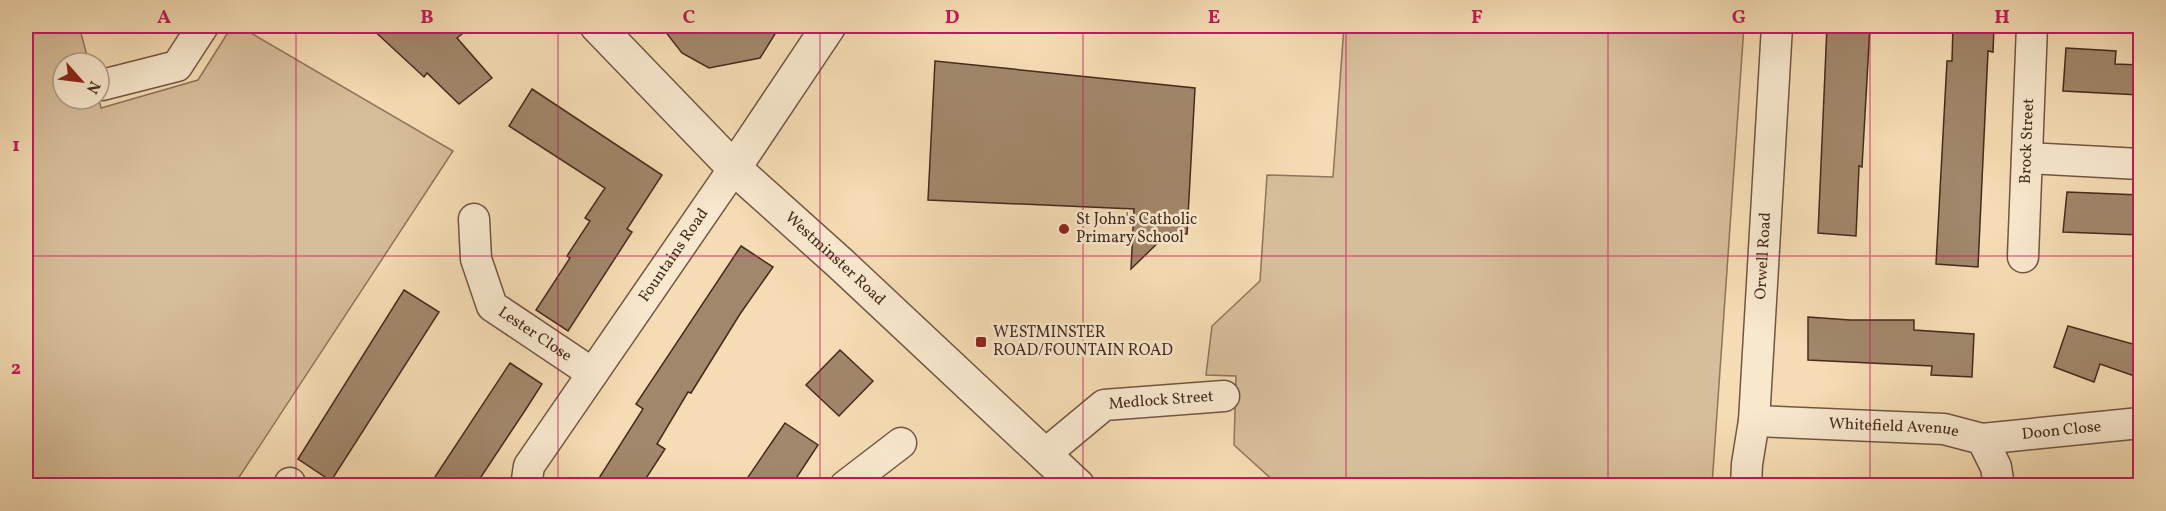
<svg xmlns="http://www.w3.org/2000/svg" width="2166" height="511" font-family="Vollkorn,serif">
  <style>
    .green { fill: #d7be9a; stroke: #8e745b; stroke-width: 1.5 }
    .building { fill: #a1876b; stroke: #462a1c; stroke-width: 1.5 }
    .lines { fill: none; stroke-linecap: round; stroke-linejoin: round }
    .minor-casing { stroke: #725642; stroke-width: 33 }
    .tertiary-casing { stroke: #725642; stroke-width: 36 }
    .minor { stroke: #f8e8ce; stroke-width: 30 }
    .tertiary { stroke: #f8e8ce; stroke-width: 33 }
    .grid { fill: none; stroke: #c2185b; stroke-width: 1.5; stroke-opacity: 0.55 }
    .poi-dot { fill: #8f2418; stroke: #f8e8ce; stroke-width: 2 }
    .labels { text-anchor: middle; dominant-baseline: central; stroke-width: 5; stroke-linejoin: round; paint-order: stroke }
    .street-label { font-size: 16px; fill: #462a1c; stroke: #f8e8ce }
    .poi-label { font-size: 16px; fill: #462a1c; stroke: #f8e8ce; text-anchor: start }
    .neatline { fill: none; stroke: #c2185b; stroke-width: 2 }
    .grid-label { font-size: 20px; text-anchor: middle; font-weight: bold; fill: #c2185b }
  </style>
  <rect width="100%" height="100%" fill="#f5dcb4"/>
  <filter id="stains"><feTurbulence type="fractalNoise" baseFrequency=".00333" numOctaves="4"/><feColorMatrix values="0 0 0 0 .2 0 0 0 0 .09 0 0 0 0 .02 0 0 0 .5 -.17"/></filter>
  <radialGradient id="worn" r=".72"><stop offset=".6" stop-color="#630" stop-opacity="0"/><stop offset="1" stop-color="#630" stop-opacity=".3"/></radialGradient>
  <path class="green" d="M 26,26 L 79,26 L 89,63 L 63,63 L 63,99 L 99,99 L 101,108 L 198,80 L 232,26 L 239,26 L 453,151 L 234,485 L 26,485 Z
    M 1344,26 L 1744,26 L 1712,485 L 1278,485 L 1234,445 L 1236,376 L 1206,375 L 1212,326 L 1260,281 L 1267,175 L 1333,177 Z"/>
  <path class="building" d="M 369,26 L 472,26 L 457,38 L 492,78 L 459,104 L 427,73 L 424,77 Z
    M 661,26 L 762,26 L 775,34 L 760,58 L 709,68 L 682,53 Z
    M 1827,26 L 1870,26 L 1862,167 L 1859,166 L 1856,236 L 1818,233 Z
    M 1953,26 L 1994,26 L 1993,52 L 1988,51 L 1978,267 L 1936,264 L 1947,61 L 1952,61 Z
    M 2066,48 L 2116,51 L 2115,64 L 2140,65 L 2140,95 L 2063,91 Z
    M 935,61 L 1195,88 L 1187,234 L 1168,233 L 1131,269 L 1134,209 L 928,200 Z
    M 532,89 L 662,175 L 627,229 L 632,232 L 568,331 L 536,310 L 570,258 L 567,256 L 590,221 L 585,218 L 605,188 L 509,126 Z
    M 2067,192 L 2140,195 L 2140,235 L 2063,232 Z
    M 741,246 L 773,267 L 740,314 L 691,393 L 688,392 L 657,444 L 665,449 L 641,486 L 594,486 L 643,409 L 636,404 Z
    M 404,290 L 439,312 L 331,481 L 298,459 Z
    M 1808,317 L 1850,320 L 1914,320 L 1914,330 L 1974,334 L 1972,377 L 1931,375 L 1932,366 L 1808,360 Z
    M 2068,326 L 2140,346 L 2140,378 L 2100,364 L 2094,382 L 2054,367 Z
    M 840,350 L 873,381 L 839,416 L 806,385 Z
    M 510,363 L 542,384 L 526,409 L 475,486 L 429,486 Z
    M 785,423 L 818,445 L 791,486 L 742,486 Z"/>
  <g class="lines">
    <defs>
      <g id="minor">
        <path d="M 102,85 L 177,66 L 203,26"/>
        <path d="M 2027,158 L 2140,164"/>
        <path id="s1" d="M 474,219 L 476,259 L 492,306 L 592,373"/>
        <path id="s2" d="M 2023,257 L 2032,26"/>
        <path id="s3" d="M 1754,421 L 1944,429 L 1982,439 L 1996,467 L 1999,486"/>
        <path id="s4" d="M 1982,439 L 2140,423"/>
        <path id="s5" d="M 1045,454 L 1104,405 L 1224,396"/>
        <path d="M 290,483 L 291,486"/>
        <path id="s6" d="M 526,486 L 529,466 L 734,168"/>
        <path d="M 845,486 L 901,443"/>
        <path id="s7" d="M 1746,486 L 1747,464 L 1754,421 L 1777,26"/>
      </g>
      <g id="tertiary">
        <path id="s8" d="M 597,26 L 734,168 L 841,264 L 1078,486"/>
        <path d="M 734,168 L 829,26"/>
      </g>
    </defs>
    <use href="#minor" class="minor-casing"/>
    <use href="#tertiary" class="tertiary-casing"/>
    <use href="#minor" class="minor"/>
    <use href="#tertiary" class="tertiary"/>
  </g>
  <path class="grid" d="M 296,26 L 296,486M 558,26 L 558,486M 820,26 L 820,486M 1083,26 L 1083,486M 1346,26 L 1346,486M 1608,26 L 1608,486M 1870,26 L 1870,486M 26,256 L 2140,256"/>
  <g class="poi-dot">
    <circle cx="1064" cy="229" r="6"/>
    <rect x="975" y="336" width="12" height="12" rx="3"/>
  </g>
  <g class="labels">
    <g class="street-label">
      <text stroke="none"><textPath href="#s2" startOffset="116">Brock Street</textPath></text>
      <text stroke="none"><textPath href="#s6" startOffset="276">Fountains Road</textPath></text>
      <text stroke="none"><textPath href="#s7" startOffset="231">Orwell Road</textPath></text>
      <text stroke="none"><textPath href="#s8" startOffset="333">Westminster Road</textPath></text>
      <text stroke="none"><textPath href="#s1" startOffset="141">Lester Close</textPath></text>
      <text stroke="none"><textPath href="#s5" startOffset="134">Medlock Street</textPath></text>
      <text stroke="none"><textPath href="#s3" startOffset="140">Whitefield Avenue</textPath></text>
      <text stroke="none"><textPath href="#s4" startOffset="80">Doon Close</textPath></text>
    </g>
    <g class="poi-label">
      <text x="1076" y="220">St John's Catholic<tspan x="1076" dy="18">Primary School</tspan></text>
      <text x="993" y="333">WESTMINSTER<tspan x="993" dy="18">ROAD/FOUNTAIN ROAD</tspan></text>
    </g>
  </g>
  <rect width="2166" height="511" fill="none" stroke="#f5dcb4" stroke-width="66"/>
  <g transform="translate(81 81) rotate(118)"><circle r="28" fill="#f8e8ce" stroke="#b19c87" stroke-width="1.5"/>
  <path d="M0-4.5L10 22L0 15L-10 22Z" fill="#8f2418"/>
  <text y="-9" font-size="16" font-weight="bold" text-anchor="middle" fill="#462a1c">N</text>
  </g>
  <rect x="33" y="33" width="2100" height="445" class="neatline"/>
  <g class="grid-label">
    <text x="164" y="23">A</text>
    <text x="427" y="23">B</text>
    <text x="689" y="23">C</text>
    <text x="952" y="23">D</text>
    <text x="1214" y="23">E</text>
    <text x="1477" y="23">F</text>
    <text x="1739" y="23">G</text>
    <text x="2002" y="23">H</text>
    <text x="16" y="151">1</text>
    <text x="16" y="374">2</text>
  </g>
  <rect width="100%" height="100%" filter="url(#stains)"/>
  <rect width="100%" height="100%" fill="url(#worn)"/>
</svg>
